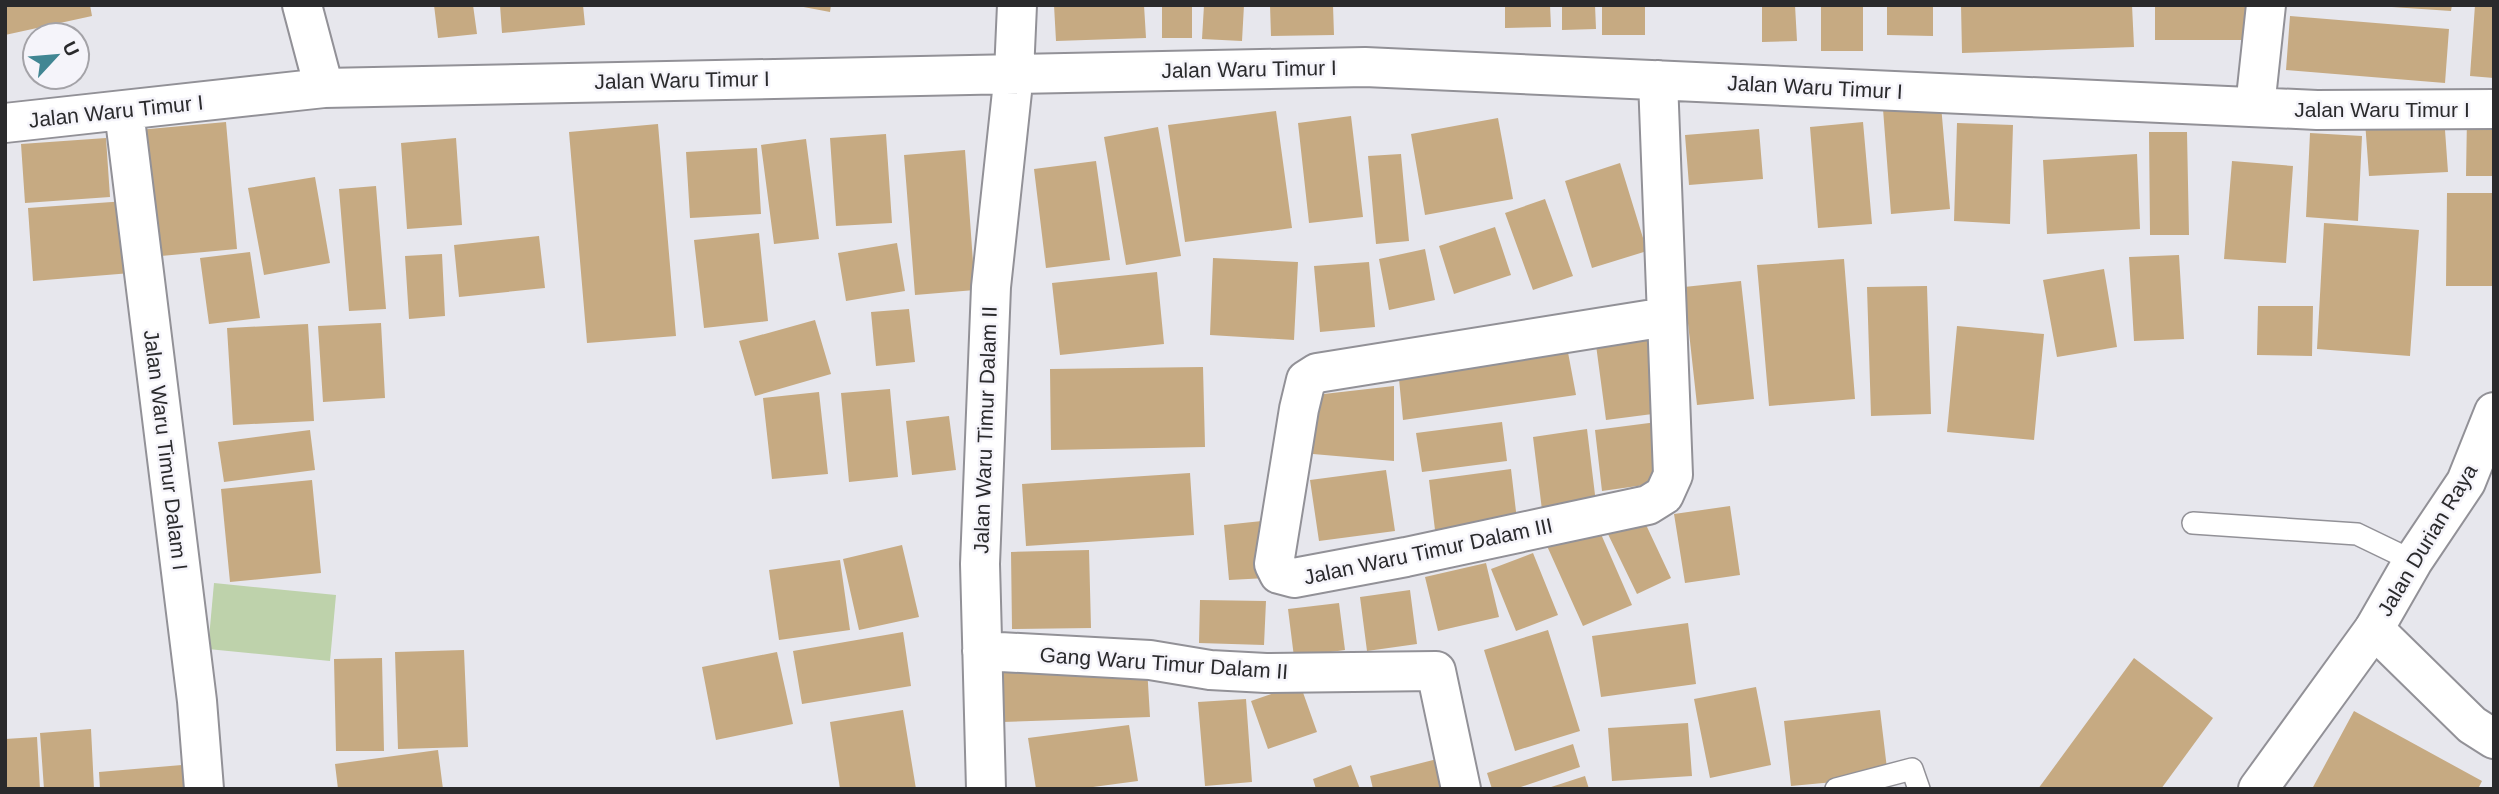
<svg xmlns="http://www.w3.org/2000/svg" width="2499" height="794" font-family="Arial,sans-serif">
  <style>
    .green { fill: #bed2ab }
    .building { fill: #c6aa82 }
    .lines { fill: none; stroke-linecap: round; stroke-linejoin: round }
    .lane-casing { stroke: #929197; stroke-width: 24 }
    .street-casing { stroke: #929197; stroke-width: 42 }
    .secondary-casing { stroke: #929197; stroke-width: 42 }
    .lane { stroke: #fff; stroke-width: 21 }
    .street { stroke: #fff; stroke-width: 38 }
    .secondary { stroke: #fff; stroke-width: 38 }
    .labels { text-anchor: middle; dominant-baseline: central; stroke-width: 5; stroke-linejoin: round; paint-order: stroke }
    .street-label { font-size: 21px; fill: #2a2a2c; stroke: #f5f4fa }
  </style>
  <rect width="100%" height="100%" fill="#e7e7ed"/>
  <path class="green" d="M 214,583 L 336,595 L 330,661 L 208,649 Z"/>
  <path class="building" d="M 5,5 L 90,5 L 92,16 L 5,35 Z
    M 434,5 L 473,5 L 477,34 L 438,38 Z
    M 500,5 L 583,5 L 585,25 L 502,33 Z
    M 793,5 L 831,5 L 830,12 Z
    M 1054,5 L 1144,5 L 1146,38 L 1056,41 Z
    M 1162,5 L 1192,5 L 1192,38 L 1162,38 Z
    M 1204,5 L 1244,5 L 1242,41 L 1202,39 Z
    M 1270,5 L 1333,5 L 1334,35 L 1271,36 Z
    M 1505,5 L 1550,5 L 1551,27 L 1505,28 Z
    M 1562,5 L 1595,5 L 1596,29 L 1562,30 Z
    M 1602,5 L 1645,5 L 1645,35 L 1602,35 Z
    M 1762,5 L 1795,5 L 1797,41 L 1762,42 Z
    M 1821,5 L 1863,5 L 1863,51 L 1821,51 Z
    M 1887,5 L 1933,5 L 1933,36 L 1887,35 Z
    M 1961,5 L 2132,5 L 2134,47 L 1962,53 Z
    M 2155,5 L 2246,5 L 2246,40 L 2155,40 Z
    M 2392,5 L 2452,5 L 2451,11 L 2392,7 Z
    M 2475,5 L 2494,5 L 2494,78 L 2470,76 Z
    M 2290,16 L 2449,29 L 2445,83 L 2286,70 Z
    M 1941,105 L 1950,209 L 1891,214 L 1883,109 Z
    M 1276,111 L 1292,228 L 1185,242 L 1168,125 Z
    M 1351,116 L 1363,217 L 1309,223 L 1298,123 Z
    M 2444,116 L 2448,172 L 2369,176 L 2365,121 Z
    M 2467,117 L 2494,117 L 2494,176 L 2466,176 Z
    M 1498,118 L 1513,199 L 1425,215 L 1411,134 Z
    M 226,122 L 237,249 L 150,257 L 138,130 Z
    M 1863,122 L 1872,224 L 1818,228 L 1810,127 Z
    M 1957,123 L 2013,125 L 2010,224 L 1954,221 Z
    M 658,124 L 676,336 L 587,343 L 569,132 Z
    M 1158,127 L 1181,256 L 1126,265 L 1104,137 Z
    M 1759,129 L 1763,179 L 1689,185 L 1685,135 Z
    M 2149,132 L 2187,132 L 2189,235 L 2150,235 Z
    M 2310,133 L 2362,136 L 2358,221 L 2306,217 Z
    M 886,134 L 892,223 L 836,226 L 830,138 Z
    M 106,138 L 110,197 L 25,203 L 21,144 Z
    M 456,138 L 462,225 L 407,229 L 401,143 Z
    M 806,139 L 819,239 L 774,244 L 761,145 Z
    M 757,148 L 761,214 L 690,218 L 686,152 Z
    M 965,150 L 975,290 L 915,295 L 904,155 Z
    M 1401,154 L 1409,241 L 1376,244 L 1368,156 Z
    M 2137,154 L 2140,229 L 2047,234 L 2043,160 Z
    M 1096,161 L 1110,260 L 1046,268 L 1034,169 Z
    M 2232,161 L 2293,166 L 2286,263 L 2224,259 Z
    M 1620,163 L 1647,251 L 1592,268 L 1565,181 Z
    M 315,177 L 330,263 L 264,275 L 248,188 Z
    M 376,186 L 386,309 L 349,311 L 339,189 Z
    M 2447,193 L 2494,193 L 2494,286 L 2446,286 Z
    M 1545,199 L 1573,276 L 1533,290 L 1505,213 Z
    M 126,201 L 131,273 L 33,281 L 28,208 Z
    M 2324,223 L 2419,230 L 2410,356 L 2317,349 Z
    M 1495,227 L 1511,275 L 1454,294 L 1439,246 Z
    M 759,233 L 768,321 L 704,328 L 694,240 Z
    M 539,236 L 545,288 L 459,297 L 454,245 Z
    M 897,243 L 905,291 L 846,301 L 838,253 Z
    M 1425,249 L 1435,300 L 1389,310 L 1379,259 Z
    M 250,252 L 260,318 L 209,324 L 200,258 Z
    M 442,254 L 445,316 L 409,319 L 405,256 Z
    M 2179,255 L 2184,339 L 2134,341 L 2129,257 Z
    M 1213,258 L 1298,262 L 1294,340 L 1210,335 Z
    M 1844,259 L 1855,399 L 1769,406 L 1757,265 Z
    M 1369,262 L 1375,327 L 1320,332 L 1314,266 Z
    M 2104,269 L 2117,347 L 2057,357 L 2043,280 Z
    M 1157,272 L 1164,344 L 1060,355 L 1052,283 Z
    M 1741,281 L 1754,399 L 1697,405 L 1684,287 Z
    M 1927,286 L 1931,414 L 1871,416 L 1867,287 Z
    M 2258,306 L 2313,306 L 2312,356 L 2257,355 Z
    M 909,309 L 915,362 L 876,366 L 871,312 Z
    M 815,320 L 831,374 L 755,396 L 739,341 Z
    M 381,323 L 385,398 L 323,402 L 318,326 Z
    M 308,324 L 314,421 L 233,425 L 227,328 Z
    M 1957,326 L 2044,334 L 2034,440 L 1947,432 Z
    M 1657,337 L 1668,412 L 1606,420 L 1596,345 Z
    M 1567,347 L 1576,395 L 1403,420 L 1398,369 Z
    M 1203,367 L 1205,447 L 1051,450 L 1050,369 Z
    M 1394,386 L 1394,461 L 1313,454 L 1315,395 Z
    M 890,389 L 898,477 L 849,482 L 841,393 Z
    M 819,392 L 828,474 L 772,479 L 763,398 Z
    M 949,416 L 956,470 L 912,475 L 906,421 Z
    M 1502,422 L 1507,461 L 1422,472 L 1416,433 Z
    M 1657,422 L 1666,482 L 1602,491 L 1595,430 Z
    M 1587,429 L 1596,503 L 1542,510 L 1533,437 Z
    M 310,430 L 315,470 L 224,482 L 218,442 Z
    M 1511,469 L 1517,520 L 1435,530 L 1429,480 Z
    M 1386,470 L 1395,531 L 1319,541 L 1310,480 Z
    M 1190,473 L 1194,535 L 1026,546 L 1022,484 Z
    M 312,480 L 321,573 L 230,582 L 221,489 Z
    M 1730,506 L 1740,575 L 1685,583 L 1674,514 Z
    M 1640,512 L 1671,578 L 1637,594 L 1605,528 Z
    M 1262,521 L 1267,578 L 1229,580 L 1224,525 Z
    M 1597,525 L 1632,605 L 1583,626 L 1547,546 Z
    M 902,545 L 919,617 L 859,630 L 843,559 Z
    M 1089,550 L 1091,628 L 1012,629 L 1011,552 Z
    M 1533,553 L 1558,615 L 1516,631 L 1491,569 Z
    M 840,560 L 850,630 L 779,640 L 769,570 Z
    M 1486,563 L 1499,617 L 1438,631 L 1425,577 Z
    M 1410,590 L 1417,644 L 1367,651 L 1360,597 Z
    M 1200,600 L 1266,601 L 1264,645 L 1199,643 Z
    M 1339,603 L 1345,650 L 1294,657 L 1288,609 Z
    M 1688,623 L 1696,684 L 1601,697 L 1592,636 Z
    M 1548,630 L 1580,731 L 1515,751 L 1484,650 Z
    M 903,632 L 911,686 L 802,704 L 793,651 Z
    M 464,650 L 468,747 L 398,749 L 395,652 Z
    M 777,652 L 793,724 L 716,740 L 702,667 Z
    M 382,658 L 384,751 L 336,751 L 334,659 Z
    M 2134,658 L 2213,718 L 2161,789 L 2038,789 Z
    M 1147,667 L 1150,717 L 1002,722 L 1000,671 Z
    M 1300,684 L 1317,732 L 1268,749 L 1251,701 Z
    M 1756,687 L 1771,765 L 1710,778 L 1694,699 Z
    M 1246,699 L 1252,782 L 1205,786 L 1198,702 Z
    M 903,710 L 916,789 L 840,789 L 830,722 Z
    M 1880,710 L 1888,777 L 1791,786 L 1784,721 Z
    M 2354,711 L 2482,781 L 2478,789 L 2312,789 Z
    M 1688,723 L 1692,776 L 1612,781 L 1608,728 Z
    M 1129,725 L 1138,781 L 1078,789 L 1036,789 L 1028,738 Z
    M 91,729 L 94,789 L 44,789 L 40,733 Z
    M 37,737 L 40,789 L 5,789 L 5,739 Z
    M 1573,744 L 1580,767 L 1515,789 L 1492,789 L 1487,773 Z
    M 438,750 L 443,789 L 338,789 L 335,764 Z
    M 1445,757 L 1453,789 L 1373,789 L 1370,776 Z
    M 182,765 L 184,789 L 100,789 L 99,772 Z
    M 1351,765 L 1360,789 L 1316,789 L 1313,779 Z
    M 1585,776 L 1589,789 L 1548,789 L 1548,788 Z"/>
  <g class="lines">
    <defs>
      <path id="lane" d="M 2193,523 L 2357,534 L 2413,561
        M 1836,789 L 1912,769 L 1919,789"/>
      <path id="street" d="M 302,5 L 324,88
        M 1658,80 L 1673,475 L 1664,495 L 1648,505 L 1406,557 L 1294,578 L 1279,574 L 1274,564 L 1299,409 L 1306,380 L 1317,373 L 1666,317
        M 2255,107 L 2266,5
        M 124,111 L 197,701 L 204,789
        M 5,123 L 324,88 L 1365,67 L 2317,110 L 2494,109
        M 2374,629 L 2472,725 L 2494,739
        M 982,651 L 1150,660 L 1210,670 L 1266,673 L 1436,671 L 1461,789
        M 986,789 L 980,564 L 991,287 L 1014,73 L 1017,5"/>
      <path id="secondary" d="M 2258,789 L 2374,629 L 2413,561 L 2466,482 L 2494,412"/>
    </defs>
    <use href="#lane" class="lane-casing"/>
    <use href="#street" class="street-casing"/>
    <use href="#secondary" class="secondary-casing"/>
    <use href="#lane" class="lane"/>
    <use href="#street" class="street"/>
    <use href="#secondary" class="secondary"/>
  </g>
  <g class="labels">
    <g class="street-label">
      <text transform="translate(1249 69) rotate(-1)">Jalan Waru Timur I</text>
      <text transform="translate(682 80) rotate(-1)">Jalan Waru Timur I</text>
      <text transform="translate(1815 87) rotate(3)">Jalan Waru Timur I</text>
      <text x="2382" y="109">Jalan Waru Timur I</text>
      <text transform="translate(116 111) rotate(-6)">Jalan Waru Timur I</text>
      <text transform="translate(985 430) rotate(-88)">Jalan Waru Timur Dalam II</text>
      <text transform="translate(166 450) rotate(83)">Jalan Waru Timur Dalam I</text>
      <text transform="translate(2427 540) rotate(-59)">Jalan Durian Raya</text>
      <text transform="translate(1428 551) rotate(-12)">Jalan Waru Timur Dalam III</text>
      <text transform="translate(1164 663) rotate(4)">Gang Waru Timur Dalam II</text>
    </g>
  </g>
  <rect width="2499" height="794" fill="none" stroke="#2a2a2c" stroke-width="14"/>
  <g transform="translate(56 56) rotate(64)"><circle r="33" fill="#f5f4fa" stroke="#a4a3a8" stroke-width="2"/>
  <path d="M0-5L12 26L0 18L-12 26Z" fill="#418693"/>
  <text y="-10" font-size="19" font-weight="bold" text-anchor="middle" fill="#2a2a2c">U</text>
  </g>
</svg>
